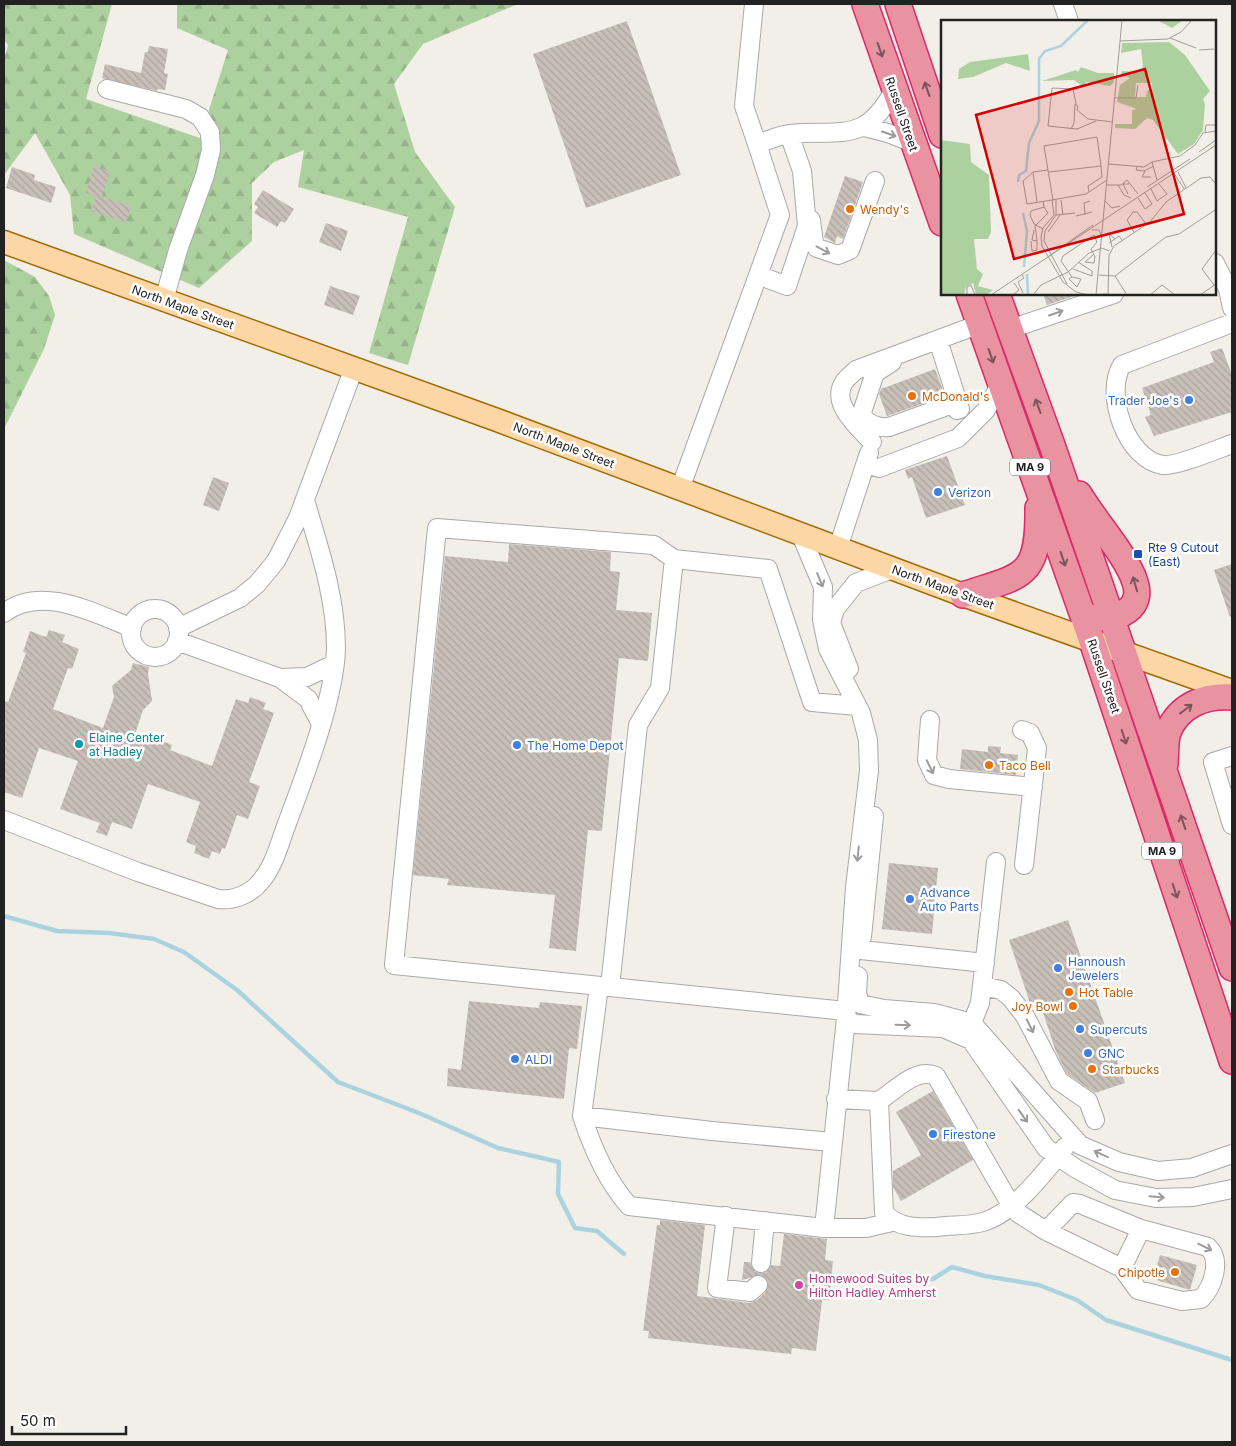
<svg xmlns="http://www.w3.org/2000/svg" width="1236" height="1446" font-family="Inter,sans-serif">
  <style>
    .forest { fill: url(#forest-firs) }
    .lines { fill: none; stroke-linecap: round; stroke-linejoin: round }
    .stream { stroke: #aad3df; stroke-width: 4.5 }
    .building { fill: url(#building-back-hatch) }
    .minor-casing { stroke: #a9a9a9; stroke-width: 20 }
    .major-casing { stroke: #a06b00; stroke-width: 25 }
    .highway-casing { stroke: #dc2a67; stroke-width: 28 }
    .minor { stroke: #fff; stroke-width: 18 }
    .major { stroke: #fcd6a4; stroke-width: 22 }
    .highway { stroke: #e892a2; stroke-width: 25 }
    .oneway { stroke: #7b545c }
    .oneway2 { stroke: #9c9c9c }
    .food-dot { fill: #e8710a; stroke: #fff; stroke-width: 2 }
    .shop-dot { fill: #3f7fe0; stroke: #fff; stroke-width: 2 }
    .transit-dot { fill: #1a4fb4; stroke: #fff; stroke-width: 2 }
    .culture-dot { fill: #0f9aa8; stroke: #fff; stroke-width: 2 }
    .hotel-dot { fill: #d1479c; stroke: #fff; stroke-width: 2 }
    .labels { text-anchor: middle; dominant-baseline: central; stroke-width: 5; stroke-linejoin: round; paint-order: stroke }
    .shield { fill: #fff; stroke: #646464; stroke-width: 1 }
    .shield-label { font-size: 11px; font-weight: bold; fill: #222 }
    .street-label { font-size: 12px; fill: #222; stroke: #fff }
    .food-label { font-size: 12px; fill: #c56008; stroke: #fff; text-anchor: start }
    .shop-label { font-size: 12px; fill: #366cbe; stroke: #fff; text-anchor: start }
    .transit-label { font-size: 12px; fill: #164399; stroke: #fff; text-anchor: start }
    .culture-label { font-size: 12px; fill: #0d838f; stroke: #fff; text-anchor: start }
    .hotel-label { font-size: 12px; fill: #b23c85; stroke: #fff; text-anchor: start }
    .inset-river { fill: none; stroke: #aad3df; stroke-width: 2.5 }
    .inset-road { fill: none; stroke: #9f9d99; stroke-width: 1 }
    .view { fill: #d40000; fill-opacity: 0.15; stroke: #d40000; stroke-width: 2.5 }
    .inset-edge { fill: none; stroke: #222; stroke-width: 2.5 }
  </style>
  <defs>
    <pattern id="forest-firs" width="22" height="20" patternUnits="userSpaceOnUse" patternTransform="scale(1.25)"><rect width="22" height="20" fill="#add19e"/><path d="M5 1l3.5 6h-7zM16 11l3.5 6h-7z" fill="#95b388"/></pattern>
    <pattern id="building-back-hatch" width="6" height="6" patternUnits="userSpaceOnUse" patternTransform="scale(1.25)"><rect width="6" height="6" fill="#c7bfb8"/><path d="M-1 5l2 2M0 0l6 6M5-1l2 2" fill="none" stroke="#aba49e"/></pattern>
  </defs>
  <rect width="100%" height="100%" fill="#f2efe9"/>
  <path class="forest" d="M 4,4 L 112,4 L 86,99 L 200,138 L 228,50 L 177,28 L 177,4 L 518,4 L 423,44 L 394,84 L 415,152 L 455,207 L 408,365 L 369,353 L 408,217 L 298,187 L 304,150 L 274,162 L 252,183 L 252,241 L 199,288 L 74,234 L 70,195 L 35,133 L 4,175 L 4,60 L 8,45 L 4,40 Z
    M 4,260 L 35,277 L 49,296 L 55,315 L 44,349 L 4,429 Z"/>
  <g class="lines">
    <path class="stream" d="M 4,916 L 57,931 L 109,933 L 154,939 L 184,952 L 237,990 L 338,1082 L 419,1113 L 498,1148 L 559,1162 L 558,1194 L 575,1228 L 597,1231 L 624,1254
      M 888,1280 L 933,1279 L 952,1267 L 985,1276 L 1039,1285 L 1077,1300 L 1106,1320 L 1232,1360"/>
  </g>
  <path class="building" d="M 627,21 L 681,175 L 586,208 L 533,54 Z
    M 149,46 L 168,49 L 164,73 L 168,74 L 165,90 L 157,89 L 157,91 L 102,78 L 105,64 L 141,73 L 145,52 L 148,52 Z
    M 94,166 L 110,171 L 102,197 L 131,206 L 126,222 L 91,211 L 96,196 L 86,193 Z
    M 12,167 L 35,175 L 34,180 L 56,187 L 51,203 L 6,188 Z
    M 845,176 L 863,182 L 843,239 L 837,236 L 835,243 L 824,237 Z
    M 263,190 L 294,209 L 285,223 L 281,221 L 277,227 L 254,213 L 258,207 L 254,204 Z
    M 326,223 L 348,231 L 341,251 L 319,242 Z
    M 330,286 L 360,296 L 353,315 L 324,305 Z
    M 1043,294 L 1080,294 L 1047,305 Z
    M 1222,348 L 1232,375 L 1232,412 L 1154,436 L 1145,417 L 1151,415 L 1142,388 L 1214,362 L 1210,352 Z
    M 935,369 L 945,396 L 887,416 L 879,394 L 881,389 Z
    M 947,456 L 965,505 L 926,518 L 912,477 L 908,479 L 905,470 Z
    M 213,477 L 229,483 L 219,511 L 203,505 Z
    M 509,544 L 611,552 L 610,571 L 620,572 L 616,610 L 652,613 L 648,661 L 619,658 L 602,831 L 588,830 L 576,951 L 549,948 L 555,895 L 447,885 L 449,879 L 413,875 L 445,556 L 508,562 Z
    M 1232,564 L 1232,616 L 1230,617 L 1214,570 Z
    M 49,630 L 65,635 L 62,642 L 79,649 L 72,669 L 68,668 L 53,709 L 103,728 L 114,697 L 112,686 L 131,670 L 133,663 L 149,667 L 148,674 L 152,701 L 143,710 L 134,737 L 158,745 L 160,740 L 172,745 L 170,750 L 212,766 L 236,699 L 248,703 L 250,697 L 266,703 L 263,709 L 274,713 L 249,782 L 260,786 L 248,819 L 237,815 L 225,849 L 222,848 L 220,854 L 212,851 L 209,859 L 194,853 L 196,846 L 186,842 L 200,802 L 148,784 L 132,829 L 112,822 L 107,836 L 96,832 L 100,823 L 60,809 L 78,761 L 39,748 L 22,798 L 4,792 L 4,701 L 8,702 L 26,653 L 23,652 L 30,631 L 46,637 Z
    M 988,746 L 1001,747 L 1000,753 L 1018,755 L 1016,775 L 960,769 L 962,749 L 988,752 Z
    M 889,863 L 938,868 L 932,934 L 882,929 Z
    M 1068,920 L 1125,1083 L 1095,1093 L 1067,1074 L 1056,1052 L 1040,1003 L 1031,1006 L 1009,940 Z
    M 469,1001 L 539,1008 L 540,1002 L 582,1006 L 577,1049 L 569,1048 L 564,1099 L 447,1086 L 448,1068 L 461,1070 Z
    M 933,1091 L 973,1160 L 901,1201 L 893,1187 L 893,1171 L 921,1155 L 896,1112 Z
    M 660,1220 L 705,1225 L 697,1296 L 749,1303 L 757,1300 L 765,1293 L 768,1283 L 761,1275 L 742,1280 L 744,1262 L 750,1262 L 755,1272 L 765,1273 L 771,1265 L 780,1266 L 784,1234 L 827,1239 L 825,1260 L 833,1261 L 829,1300 L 822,1300 L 816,1351 L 792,1348 L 791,1354 L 648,1338 L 649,1331 L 643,1331 L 657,1225 L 660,1225 Z
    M 1160,1255 L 1197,1265 L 1190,1290 L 1153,1279 Z"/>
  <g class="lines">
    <defs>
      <path id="minor" d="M 754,4 L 744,106 L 757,144
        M 1063,4 L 1069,21
        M 107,89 L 186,109 L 200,117 L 210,132 L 211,150 L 205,175 L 178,250 L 164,300
        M 864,127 L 888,133 L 913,143
        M 811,220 L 814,243 L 817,248 L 838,255 L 850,250 L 875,181
        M 1215,263 L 1228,289 L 1232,308
        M 758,275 L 787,286 L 807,226 L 802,171 L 789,134
        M 1232,323 L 1122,365 C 1104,393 1126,460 1163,465 C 1175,467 1218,449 1232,444
        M 1010,329 L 1114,294
        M 938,340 L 960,409 L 957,410
        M 892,362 L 875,373 L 861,415 C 869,424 876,428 889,427 L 958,402
        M 872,442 C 859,428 830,404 844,382 C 847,378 852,374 856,370 L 980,324
        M 866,464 L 879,468 L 958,438 L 986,410 L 1001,383
        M 680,489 L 780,215 L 757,144 C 767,141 779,135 790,134 C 840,129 865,145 894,90
        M 801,535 L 823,587 L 822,620 L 828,649 L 861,713 L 868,740 L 869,771 L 855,887 L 846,1018 L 854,1024 L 943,1028 L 971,1040 L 1046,1148 L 1075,1168 L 1115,1190 L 1156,1198 L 1193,1197 L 1232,1189
        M 838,548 L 869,453
        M 674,559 L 768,569 L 812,702 L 857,706
        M131 633a24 24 0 1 1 48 0a24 24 0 1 1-48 0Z
        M 4,613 C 41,584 94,613 132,628
        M 178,628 L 240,598 L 257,584 L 276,561 L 298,518 L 354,368
        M 177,641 L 280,678 L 308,699 L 320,722
        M 849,669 L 831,623 L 835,609 L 856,583 L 892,569
        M 280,678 L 307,677 L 334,664
        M 930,720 L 927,760 L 934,775 L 949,779 L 1033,787
        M 1022,730 L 1030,733 L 1037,748 L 1024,865
        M 1232,756 L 1213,762 L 1232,825
        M 4,820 L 138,872 L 218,899 C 234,901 251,894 261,881 C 274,866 279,845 286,826 C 304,778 335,698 336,648 C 336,597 319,548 305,500
        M 862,937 L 874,816
        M 861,950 L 985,963
        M 858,976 L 857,993 L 860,1004 L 884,1009 L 934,1013 L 972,1023 L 1080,1145 L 1119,1162 L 1158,1171 L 1192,1168 L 1232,1154
        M 982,986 L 1001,990 L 1011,998 L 1025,1016 L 1059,1081 L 1088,1101 L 1095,1120
        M 610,987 L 638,725 L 660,688 L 674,559 L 654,545 L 437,528 L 394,965 L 846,1011
        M 972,1023 L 980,1003 L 996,862
        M 836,1099 L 879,1101 L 884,1213 C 898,1228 917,1228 937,1227 C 952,1225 969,1226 983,1222 C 1014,1213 1046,1171 1065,1147
        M 879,1101 C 896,1090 916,1067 936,1076 L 1011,1205 L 1018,1213 L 1046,1231 L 1073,1203 L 1080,1204 L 1141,1229 L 1122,1268 L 1046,1231
        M 582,1116 L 599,986
        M 832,1142 L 712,1131 L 582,1116 C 592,1147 607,1181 629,1206 L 824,1228 L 846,1018
        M 726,1216 L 717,1288 L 750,1292 L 758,1285
        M 824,1228 L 866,1228 L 892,1222
        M 761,1263 L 765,1221
        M 1122,1268 L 1138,1290 L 1182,1301 L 1201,1299 C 1213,1287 1222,1260 1208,1247 L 1141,1229"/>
      <path id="major" d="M 4,242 L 497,420 L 963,595 L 1232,691"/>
      <path id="highway" d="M 865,4 L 942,223
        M 898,4 L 942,135
        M 969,294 L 1092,641 L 1232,1061
        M 997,294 L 1052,445 L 1232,968
        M 1079,494 C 1094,520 1127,556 1135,582 C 1144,608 1119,620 1096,617
        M 963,595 C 1023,575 1039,579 1038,508
        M 1165,764 C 1166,754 1165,741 1168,732 C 1179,705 1205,695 1232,697"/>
    </defs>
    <use href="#minor" class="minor-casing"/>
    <use href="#major" class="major-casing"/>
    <use href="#highway" class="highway-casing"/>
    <use href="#minor" class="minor"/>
    <use href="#major" class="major"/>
    <use href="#highway" class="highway"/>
  </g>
  <defs><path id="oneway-shaft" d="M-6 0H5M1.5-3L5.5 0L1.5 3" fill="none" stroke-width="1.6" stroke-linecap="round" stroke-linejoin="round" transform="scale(1.25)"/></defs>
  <g class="oneway">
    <use href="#oneway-shaft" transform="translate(880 50) rotate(71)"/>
    <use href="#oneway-shaft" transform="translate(927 89) rotate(-109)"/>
    <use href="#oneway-shaft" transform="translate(991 356) rotate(71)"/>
    <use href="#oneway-shaft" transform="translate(1038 406) rotate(-110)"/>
    <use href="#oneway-shaft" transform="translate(1063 559) rotate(71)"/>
    <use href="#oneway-shaft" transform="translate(1135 584) rotate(-106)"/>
    <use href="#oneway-shaft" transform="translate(1186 709) rotate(-37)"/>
    <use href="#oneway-shaft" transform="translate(1124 737) rotate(72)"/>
    <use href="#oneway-shaft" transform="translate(1183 822) rotate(-109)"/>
    <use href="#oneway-shaft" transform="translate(1175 891) rotate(72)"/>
  </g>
  <g class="oneway2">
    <use href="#oneway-shaft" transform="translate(889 134) rotate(19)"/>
    <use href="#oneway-shaft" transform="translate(823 250) rotate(28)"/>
    <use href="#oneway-shaft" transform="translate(1056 313) rotate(-19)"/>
    <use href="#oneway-shaft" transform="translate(820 580) rotate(68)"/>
    <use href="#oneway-shaft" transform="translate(930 767) rotate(64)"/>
    <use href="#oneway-shaft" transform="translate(858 854) rotate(96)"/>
    <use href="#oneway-shaft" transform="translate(903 1025) rotate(2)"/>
    <use href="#oneway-shaft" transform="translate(1030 1026) rotate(63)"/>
    <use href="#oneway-shaft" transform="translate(1023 1116) rotate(55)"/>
    <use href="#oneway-shaft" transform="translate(1101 1154) rotate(-156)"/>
    <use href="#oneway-shaft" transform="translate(1157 1197) rotate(5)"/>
    <use href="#oneway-shaft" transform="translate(1205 1247) rotate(26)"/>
  </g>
  <g class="food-dot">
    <circle cx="850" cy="209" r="5"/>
    <circle cx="912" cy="396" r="5"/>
    <circle cx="989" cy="765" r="5"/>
    <circle cx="1069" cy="992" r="5"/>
    <circle cx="1073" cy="1006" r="5"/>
    <circle cx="1092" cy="1069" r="5"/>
    <circle cx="1175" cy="1272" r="5"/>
  </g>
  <g class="shop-dot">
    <circle cx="1189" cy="400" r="5"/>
    <circle cx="938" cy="492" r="5"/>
    <circle cx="517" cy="745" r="5"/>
    <circle cx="910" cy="899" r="5"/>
    <circle cx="1058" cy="968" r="5"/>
    <circle cx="1080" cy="1029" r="5"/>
    <circle cx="1088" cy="1053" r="5"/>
    <circle cx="515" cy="1059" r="5"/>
    <circle cx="933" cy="1134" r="5"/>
  </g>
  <rect class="transit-dot" x="1133" y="549" width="10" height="10" rx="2.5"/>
  <circle class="culture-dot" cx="79" cy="744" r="5"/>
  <circle class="hotel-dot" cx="799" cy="1285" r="5"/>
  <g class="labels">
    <g class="shield">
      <rect x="1010" y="458.5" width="40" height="17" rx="4"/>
      <rect x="1142" y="842.5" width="40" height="17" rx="4"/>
    </g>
    <g class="shield-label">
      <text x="1030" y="467">MA 9</text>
      <text x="1162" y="851">MA 9</text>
    </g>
    <g class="street-label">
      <text transform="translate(902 114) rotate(71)">Russell Street</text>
      <text transform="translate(183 307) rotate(20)">North Maple Street</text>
      <text transform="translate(564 445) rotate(21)">North Maple Street</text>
      <text transform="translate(943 587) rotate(20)">North Maple Street</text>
      <text transform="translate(1104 676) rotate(71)">Russell Street</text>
    </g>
    <g class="food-label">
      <text x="860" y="209">Wendy's</text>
      <text x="922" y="396">McDonald's</text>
      <text x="999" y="765">Taco Bell</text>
      <text x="1079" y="992">Hot Table</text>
      <text x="1063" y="1006" text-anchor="end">Joy Bowl</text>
      <text x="1102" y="1069">Starbucks</text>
      <text x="1165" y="1272" text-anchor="end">Chipotle</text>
    </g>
    <g class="shop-label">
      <text x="1179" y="400" text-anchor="end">Trader Joe's</text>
      <text x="948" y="492">Verizon</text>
      <text x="527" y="745">The Home Depot</text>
      <text x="920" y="892">Advance<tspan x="920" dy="14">Auto Parts</tspan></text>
      <text x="1068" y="961">Hannoush<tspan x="1068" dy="14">Jewelers</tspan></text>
      <text x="1090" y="1029">Supercuts</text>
      <text x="1098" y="1053">GNC</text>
      <text x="525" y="1059">ALDI</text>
      <text x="943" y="1134">Firestone</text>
    </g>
    <g class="transit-label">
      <text x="1148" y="547">Rte 9 Cutout<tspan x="1148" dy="14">(East)</tspan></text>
    </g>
    <g class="culture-label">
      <text x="89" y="737">Elaine Center<tspan x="89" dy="14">at Hadley</tspan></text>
    </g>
    <g class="hotel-label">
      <text x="809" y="1278">Homewood Suites by<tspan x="809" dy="14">Hilton Hadley Amherst</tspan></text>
    </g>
  </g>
  <g transform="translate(941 20)">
    <rect width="275" height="275" fill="#f2efe9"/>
    <path d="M 216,0 L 242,0 L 231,8 ZM 228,22 L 244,35 L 269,71 L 262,79 L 264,84 L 262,110 L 253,124 L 237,134 L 212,100 L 206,98 L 194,109 L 174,108 L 174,104 L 191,104 L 191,90 L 196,89 L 176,82 L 179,65 L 189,58 L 180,54 L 181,51 L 199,52 L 202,46 L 200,29 L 180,33 L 181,23 ZM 195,63 L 211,63 L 211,69 L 206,71 L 205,77 L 194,77 ZM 87,34 L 89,51 L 65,43 L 32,57 L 17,59 L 18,49 L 29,42 ZM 140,47 L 157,53 L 173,53 L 173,62 L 169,66 L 145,62 L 143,67 L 133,60 L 101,61 L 135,50 L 137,52 ZM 0,120 L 29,124 L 30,142 L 48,155 L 50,212 L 47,219 L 33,219 L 36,249 L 42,254 L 37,266 L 52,270 L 45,275 L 35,275 L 32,263 L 25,267 L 23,275 L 0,275 Z" fill="#add19e" fill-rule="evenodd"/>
    <path class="inset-river" d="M 77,162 L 78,155 L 85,151 L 88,123 L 98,101 L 98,39 L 104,31 L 120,26 L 147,0M 82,193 L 86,211 L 83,247M 86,254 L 87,275"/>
    <path class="inset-road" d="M 229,18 L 255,28M 179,21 L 227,19 L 240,12 L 251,0M 258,30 L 273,29M 174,78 L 195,78 L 197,65M 135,84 L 132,69 L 111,68 L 107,106 L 136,109 L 155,101M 136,90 L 147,99 L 172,102M 130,109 L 133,103 L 134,84 L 137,86 L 136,90M 264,112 L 265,105 L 275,105M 258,132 L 275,120M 211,142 L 239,136 L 254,125 L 262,113 L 275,111M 168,144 L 203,147 L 211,142 L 216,160M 196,147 L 195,150 L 203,151 L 213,146M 204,151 L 201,157 L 210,157M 92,152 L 107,150M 108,152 L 160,146 L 156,117 L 103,126 L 112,180M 237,152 L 245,168M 233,153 L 243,169M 166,165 L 180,165 L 186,160 L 197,174M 177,165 L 183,175 L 190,178M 206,167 L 249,139M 210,169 L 216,181 L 226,174 L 218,164M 148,172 L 147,166 L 161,157 L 160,146M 275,173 L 275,208M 187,174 L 182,164 L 188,164M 197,178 L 204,189 L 211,184 L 204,173M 115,180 L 115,195 L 104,211 L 103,221 L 126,264M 120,180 L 122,195M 102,181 L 103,187 L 90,191 L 89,195 L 93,204 L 102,209M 164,181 L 171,188 L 179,186M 96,182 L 92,152 L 82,161 L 86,184 L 111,180M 115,195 L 134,193M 144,195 L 143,183 L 149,181M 135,196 L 151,192M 93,210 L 91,220 L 96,221 L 94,206 L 107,193 L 103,187M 151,210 L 158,210 L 161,218M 107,212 L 119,195M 193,212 L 186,200 L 192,192 L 196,192 L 205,204M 90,221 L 91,231 L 96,230 L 96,221M 168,223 L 178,216 L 181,220M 171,227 L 168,214 L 174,219M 108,236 L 152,205M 132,249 L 151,256 L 151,251 L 137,242M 81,255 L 83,258 L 77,262 L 82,273M 158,255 L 174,256 L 225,217 L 238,214 L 274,190M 174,256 L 186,275M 131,257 L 128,259 L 136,267 L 140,259 L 131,257 L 120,241 L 122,236 L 153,215 L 156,222 L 150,229 L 154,237 L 153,243 L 144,242 L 152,235M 273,265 L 261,249 L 275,230M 26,275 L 26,267 L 30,265 L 34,275M 50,275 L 275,125M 72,275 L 78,270 L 73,263M 92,275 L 100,265 L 127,252 L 148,233 L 161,228 L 168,231M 147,275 L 135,272 L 122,262 L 101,226 L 100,217 L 102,208 L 113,195 L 111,180 L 145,174 L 166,160M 149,275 L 166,274M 155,275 L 181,0M 167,275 L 168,235 L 173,226 L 209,202 L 225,182 L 260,158 L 269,157 L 275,164M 209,275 L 221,265 L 234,275M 259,275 L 275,264"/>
    <path class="view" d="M 204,49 L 243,194 L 73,239 L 35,95 Z"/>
    <rect width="275" height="275" class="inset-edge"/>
  </g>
  <rect width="1236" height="1446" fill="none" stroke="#222222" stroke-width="10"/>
  <path d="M12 1426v8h114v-8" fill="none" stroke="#222222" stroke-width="2.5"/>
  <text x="20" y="1426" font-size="15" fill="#222222" stroke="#ffffff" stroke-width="4" paint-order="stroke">50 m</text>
</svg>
